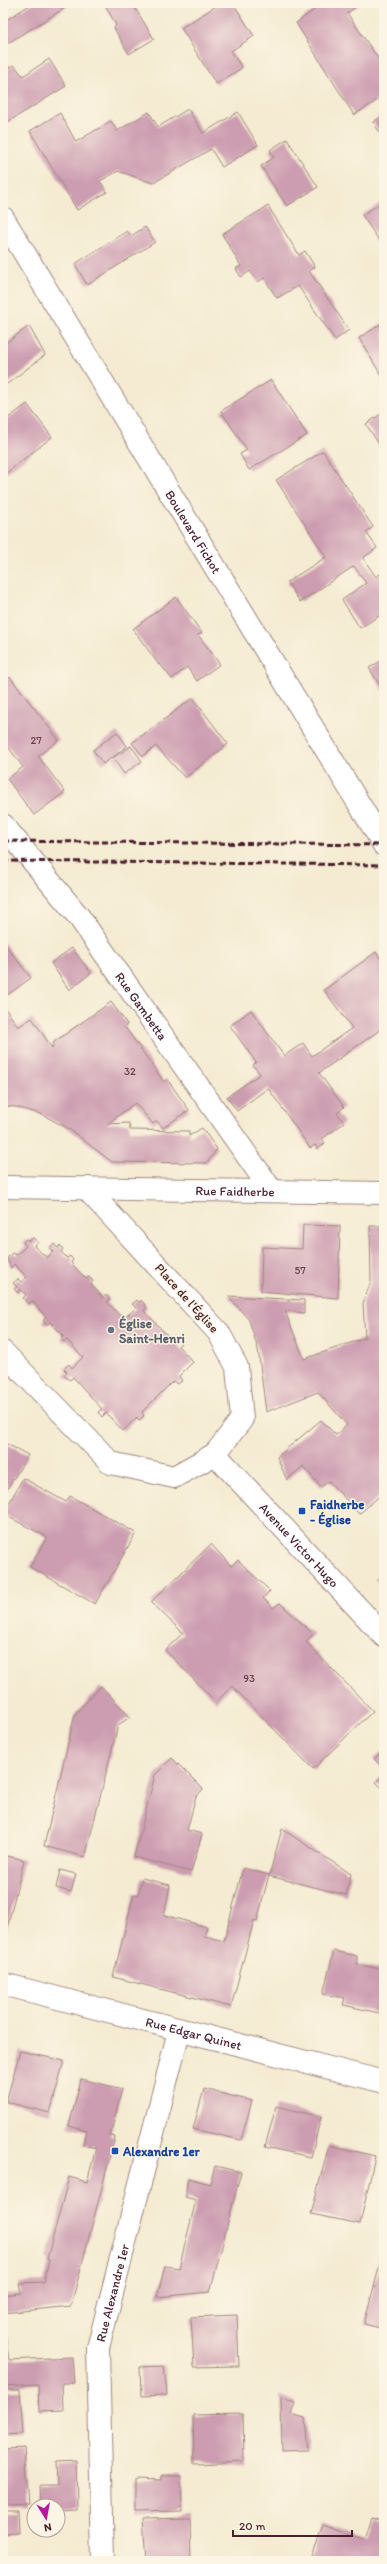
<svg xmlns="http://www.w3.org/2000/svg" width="387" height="2564" font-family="Itim,sans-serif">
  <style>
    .building { fill: #cc9cb0 }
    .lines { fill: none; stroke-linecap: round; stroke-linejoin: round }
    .minor-casing { stroke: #9f857e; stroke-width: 24 }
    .tertiary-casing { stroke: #9f857e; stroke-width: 24 }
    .minor { stroke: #fff; stroke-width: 22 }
    .tertiary { stroke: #fff; stroke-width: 22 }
    .rail { stroke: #4a1f2b; stroke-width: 3; stroke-dasharray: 6 3; stroke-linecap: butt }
    .worship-dot { fill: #6b7280; stroke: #fcf5e5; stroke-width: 1.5 }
    .transit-dot { fill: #1a4fb4; stroke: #fcf5e5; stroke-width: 1.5 }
    .labels { text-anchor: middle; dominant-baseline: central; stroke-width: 3; stroke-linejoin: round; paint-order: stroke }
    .number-label { font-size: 11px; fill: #6a3e4c }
    .street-label { font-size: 13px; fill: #4a1f2b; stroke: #fcf5e5 }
    .worship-label { font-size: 13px; font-weight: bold; fill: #5b616d; stroke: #fcf5e5; text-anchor: start }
    .transit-label { font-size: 13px; font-weight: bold; fill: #164399; stroke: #fcf5e5; text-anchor: start }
  </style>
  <rect width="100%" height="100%" fill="#fcf5e5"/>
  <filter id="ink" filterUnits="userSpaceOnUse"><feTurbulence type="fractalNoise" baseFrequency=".025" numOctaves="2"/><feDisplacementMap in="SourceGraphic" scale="8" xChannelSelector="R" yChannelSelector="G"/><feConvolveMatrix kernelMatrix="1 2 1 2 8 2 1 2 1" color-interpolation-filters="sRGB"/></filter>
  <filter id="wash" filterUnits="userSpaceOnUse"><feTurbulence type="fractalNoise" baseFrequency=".012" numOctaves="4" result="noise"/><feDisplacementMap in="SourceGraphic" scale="16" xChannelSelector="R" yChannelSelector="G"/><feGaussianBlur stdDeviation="0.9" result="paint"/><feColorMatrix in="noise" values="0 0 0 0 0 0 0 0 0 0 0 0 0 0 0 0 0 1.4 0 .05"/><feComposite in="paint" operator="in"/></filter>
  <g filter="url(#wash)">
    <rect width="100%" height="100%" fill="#f4ebd2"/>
    <g id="blocks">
      <path class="building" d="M 33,3 L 73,3 L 3,46 L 3,22 Z
        M 104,3 L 132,3 L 154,39 L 129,54 L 114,28 L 116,25 Z
        M 221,3 L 233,3 L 254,36 L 231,51 L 242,68 L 216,84 L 181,28 Z
        M 309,3 L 362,3 L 347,13 L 384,67 L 384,96 L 354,115 L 296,23 L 314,10 Z
        M 49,59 L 66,86 L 3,125 L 3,71 L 14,65 L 23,76 Z
        M 188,109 L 203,133 L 238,112 L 258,145 L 222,167 L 211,149 L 153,183 L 118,171 L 100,181 L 107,192 L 77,210 L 30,131 L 60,113 L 76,142 L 111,121 L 117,131 L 149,112 L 158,127 Z
        M 384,115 L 384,139 L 373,122 Z
        M 287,139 L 318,187 L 287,206 L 261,166 L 274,157 L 270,150 Z
        M 384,201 L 384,244 L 382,245 L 362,215 Z
        M 268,206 L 299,255 L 305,251 L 315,267 L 309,271 L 349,330 L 335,340 L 298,286 L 277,298 L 264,278 L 258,282 L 250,271 L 241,277 L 236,269 L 241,266 L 222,234 Z
        M 145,227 L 155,242 L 87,285 L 75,264 L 127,231 L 131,236 Z
        M 384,322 L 384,380 L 359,338 Z
        M 29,326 L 45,355 L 3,387 L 3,345 Z
        M 271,380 L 307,435 L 249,470 L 240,454 L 247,450 L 221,411 Z
        M 27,404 L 52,437 L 5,474 L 3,422 Z
        M 384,412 L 384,452 L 366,424 Z
        M 323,451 L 373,527 L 366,532 L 377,548 L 363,558 L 376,577 L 384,571 L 384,613 L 360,628 L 342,600 L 366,583 L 354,566 L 300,602 L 287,582 L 326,557 L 276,480 Z
        M 176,597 L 202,633 L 198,635 L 220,664 L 197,681 L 187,667 L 172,679 L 160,664 L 159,665 L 133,629 Z
        M 384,659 L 384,692 L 369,668 Z
        M 10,677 L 59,740 L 38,756 L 65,792 L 34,815 L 7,779 L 23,767 L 3,740 L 3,683 Z
        M 193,698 L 228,744 L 185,778 L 156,746 L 143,756 L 132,743 Z
        M 117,732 L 127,746 L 103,764 L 93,750 Z
        M 131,746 L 142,761 L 124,774 L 113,758 Z
        M 3,942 L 31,978 L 3,998 Z
        M 72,948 L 91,973 L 69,990 L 51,963 Z
        M 376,952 L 384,963 L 384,1027 L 319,1073 L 344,1107 L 337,1113 L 344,1123 L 322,1139 L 325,1143 L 318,1149 L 315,1145 L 310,1148 L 268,1088 L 237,1111 L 227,1097 L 260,1074 L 253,1065 L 256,1062 L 230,1026 L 251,1010 L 284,1056 L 303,1043 L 312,1056 L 352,1028 L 324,990 Z
        M 111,1002 L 127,1024 L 125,1027 L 164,1082 L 167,1079 L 189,1110 L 163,1128 L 157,1121 L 153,1124 L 135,1103 L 107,1124 L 129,1123 L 130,1130 L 189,1131 L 189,1136 L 202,1128 L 217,1149 L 207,1163 L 112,1162 L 69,1129 L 41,1114 L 16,1107 L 3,1106 L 3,1005 L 18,1027 L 32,1018 L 52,1048 L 54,1042 Z
        M 303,1225 L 340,1226 L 338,1298 L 261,1291 L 262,1247 L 302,1249 Z
        M 370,1226 L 384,1226 L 384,1492 L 359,1514 L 329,1481 L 321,1487 L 303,1466 L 287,1480 L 277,1457 L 321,1420 L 336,1435 L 347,1425 L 318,1392 L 266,1412 L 258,1349 L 249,1320 L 228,1296 L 304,1300 L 304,1313 L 285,1311 L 304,1359 L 365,1338 L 363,1303 L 371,1281 Z
        M 33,1238 L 38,1242 L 34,1246 L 47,1258 L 53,1252 L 49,1248 L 54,1244 L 58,1248 L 60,1245 L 63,1249 L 61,1252 L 67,1258 L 70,1256 L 73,1260 L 71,1263 L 86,1279 L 89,1277 L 93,1281 L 91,1284 L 103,1298 L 106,1295 L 110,1300 L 107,1302 L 123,1319 L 136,1308 L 132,1304 L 137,1300 L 140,1303 L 141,1300 L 147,1307 L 144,1311 L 172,1340 L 176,1337 L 181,1343 L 178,1346 L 193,1362 L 179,1376 L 182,1381 L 177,1384 L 173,1381 L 142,1412 L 144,1416 L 139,1420 L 137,1417 L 123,1431 L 106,1413 L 102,1417 L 98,1412 L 102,1409 L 73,1377 L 70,1380 L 64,1376 L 67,1372 L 64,1369 L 69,1364 L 72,1368 L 83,1357 L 67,1340 L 64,1342 L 61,1338 L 64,1336 L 50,1322 L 47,1325 L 43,1321 L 46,1317 L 32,1301 L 28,1304 L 23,1298 L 26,1295 L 20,1289 L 18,1293 L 14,1289 L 17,1287 L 13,1283 L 18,1279 L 21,1282 L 27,1277 L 14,1264 L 11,1268 L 7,1258 L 12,1253 L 17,1255 L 26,1246 L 23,1243 L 26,1239 L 29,1241 Z
        M 3,1442 L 28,1455 L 3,1496 Z
        M 23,1478 L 66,1502 L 70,1496 L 136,1533 L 95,1604 L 30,1567 L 47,1537 L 3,1514 Z
        M 211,1544 L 231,1566 L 238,1560 L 270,1591 L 263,1598 L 273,1608 L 280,1603 L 313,1634 L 306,1642 L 373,1711 L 313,1769 L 232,1686 L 216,1702 L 165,1650 L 183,1633 L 151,1602 Z
        M 384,1575 L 384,1588 L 377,1581 Z
        M 101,1686 L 130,1717 L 118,1725 L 85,1857 L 44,1846 L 75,1714 Z
        M 384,1750 L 384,1769 L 374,1759 Z
        M 172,1758 L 203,1789 L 196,1797 L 187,1830 L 202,1834 L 191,1872 L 134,1857 L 155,1775 Z
        M 384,1774 L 384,1790 L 376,1782 Z
        M 282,1829 L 351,1874 L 346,1895 L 269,1876 Z
        M 3,1855 L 24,1860 L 4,1940 L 3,1939 Z
        M 243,1868 L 269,1875 L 257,1921 L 254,1920 L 231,2007 L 113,1977 L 134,1894 L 138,1895 L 142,1878 L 170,1885 L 164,1915 L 207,1927 L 204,1936 L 224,1941 Z
        M 60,1870 L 76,1874 L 71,1892 L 56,1888 Z
        M 334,1951 L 357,1956 L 357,1964 L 384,1970 L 384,2014 L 343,2005 L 345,1998 L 323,1994 Z
        M 20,2051 L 64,2061 L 50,2113 L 6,2102 Z
        M 81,2079 L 122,2089 L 110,2136 L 115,2137 L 71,2306 L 3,2313 L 3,2295 L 21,2293 L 19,2283 L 44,2282 L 49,2260 L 47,2259 L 69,2177 L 87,2182 L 96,2148 L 83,2145 L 87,2131 L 69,2126 Z
        M 204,2089 L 252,2101 L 241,2140 L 193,2129 Z
        M 276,2106 L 321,2117 L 311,2157 L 265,2147 Z
        M 329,2145 L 375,2156 L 360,2224 L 311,2214 Z
        M 215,2166 L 241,2172 L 210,2292 L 157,2297 L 165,2266 L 179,2268 L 196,2200 L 185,2197 L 188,2178 L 210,2184 Z
        M 382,2257 L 384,2257 L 384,2329 L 364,2324 Z
        M 237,2315 L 239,2366 L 194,2367 L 191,2317 Z
        M 3,2316 L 9,2360 L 72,2357 L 74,2383 L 62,2383 L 63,2410 L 39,2411 L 38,2384 L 3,2386 Z
        M 164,2366 L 167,2395 L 141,2396 L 140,2367 Z
        M 3,2390 L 20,2390 L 23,2434 L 3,2435 Z
        M 281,2397 L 295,2402 L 291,2414 L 305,2418 L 308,2450 L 282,2451 Z
        M 243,2414 L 244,2462 L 194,2464 L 193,2415 Z
        M 24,2448 L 28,2504 L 3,2505 L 3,2449 Z
        M 76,2461 L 77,2508 L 58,2509 L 58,2506 L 40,2506 L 39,2486 L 57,2486 L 56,2462 Z
        M 161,2476 L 181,2476 L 182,2511 L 135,2512 L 135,2479 L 161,2480 Z
        M 3,2512 L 17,2512 L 18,2533 L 3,2534 Z
        M 372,2517 L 384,2521 L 384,2561 L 310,2561 L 323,2525 L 365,2540 Z
        M 190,2518 L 191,2561 L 146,2561 L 143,2519 Z"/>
    </g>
  </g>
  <g filter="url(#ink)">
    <use href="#blocks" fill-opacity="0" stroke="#9f857e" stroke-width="1"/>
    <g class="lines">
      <defs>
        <g id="minor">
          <path id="s1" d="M 3,218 L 384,845"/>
          <path id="s2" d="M 3,825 L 79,917 L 272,1191"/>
          <path id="s3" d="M 3,1984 L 384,2082"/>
          <path id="s4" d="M 103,2561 L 98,2348 L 179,2031"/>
        </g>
        <g id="tertiary">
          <path id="s5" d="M 3,1187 L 384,1193"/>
          <path d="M 3,1352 L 111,1463 L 174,1477 L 215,1454 L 242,1419 L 237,1367 L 219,1333 L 86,1188"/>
          <path id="s6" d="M 215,1454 L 384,1636"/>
        </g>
      </defs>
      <use href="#minor" class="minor-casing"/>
      <use href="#tertiary" class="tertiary-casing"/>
      <use href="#minor" class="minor"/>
      <use href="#tertiary" class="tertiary"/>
      <path class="rail" d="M 3,841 L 384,845
        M 3,861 L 384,865"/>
    </g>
  </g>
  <circle class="worship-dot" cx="111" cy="1330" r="4"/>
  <g class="transit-dot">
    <rect x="298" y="1507" width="8" height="8" rx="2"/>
    <rect x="111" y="2147" width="8" height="8" rx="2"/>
  </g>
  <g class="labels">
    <g class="number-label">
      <text x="36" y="740">27</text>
      <text x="130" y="1071">32</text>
      <text x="300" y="1270">57</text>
      <text x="249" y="1678">93</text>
    </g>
    <g class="street-label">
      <text stroke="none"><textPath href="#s1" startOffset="367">Boulevard Fichot</textPath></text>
      <text stroke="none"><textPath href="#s2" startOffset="228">Rue Gambetta</textPath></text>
      <text stroke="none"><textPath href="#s5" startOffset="232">Rue Faidherbe</textPath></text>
      <text transform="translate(187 1298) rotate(48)">Place de l'Église</text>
      <text stroke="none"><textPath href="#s6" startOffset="124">Avenue Victor Hugo</textPath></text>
      <text stroke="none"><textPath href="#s3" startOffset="197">Rue Edgar Quinet</textPath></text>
      <text stroke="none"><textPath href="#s4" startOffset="270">Rue Alexandre Ier</textPath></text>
    </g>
    <g class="worship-label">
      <text x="119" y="1323">Église<tspan x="119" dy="15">Saint-Henri</tspan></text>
    </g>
    <g class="transit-label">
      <text x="310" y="1504">Faidherbe<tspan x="310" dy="15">- Église</tspan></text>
      <text x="123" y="2151">Alexandre 1er</text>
    </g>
  </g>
  <rect width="387" height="2564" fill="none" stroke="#fcf5e5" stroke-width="16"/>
  <g transform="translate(46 2518) rotate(169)"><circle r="19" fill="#fcf5e5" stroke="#b59f9b"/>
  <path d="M0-3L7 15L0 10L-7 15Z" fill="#b5179e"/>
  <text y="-6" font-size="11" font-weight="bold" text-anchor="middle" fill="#4a1f2b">N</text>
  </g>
  <path d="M233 2530v6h119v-6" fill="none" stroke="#4a1f2b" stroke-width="2"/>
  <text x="239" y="2530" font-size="12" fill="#4a1f2b" stroke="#fcf5e5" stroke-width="3" paint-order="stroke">20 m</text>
</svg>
